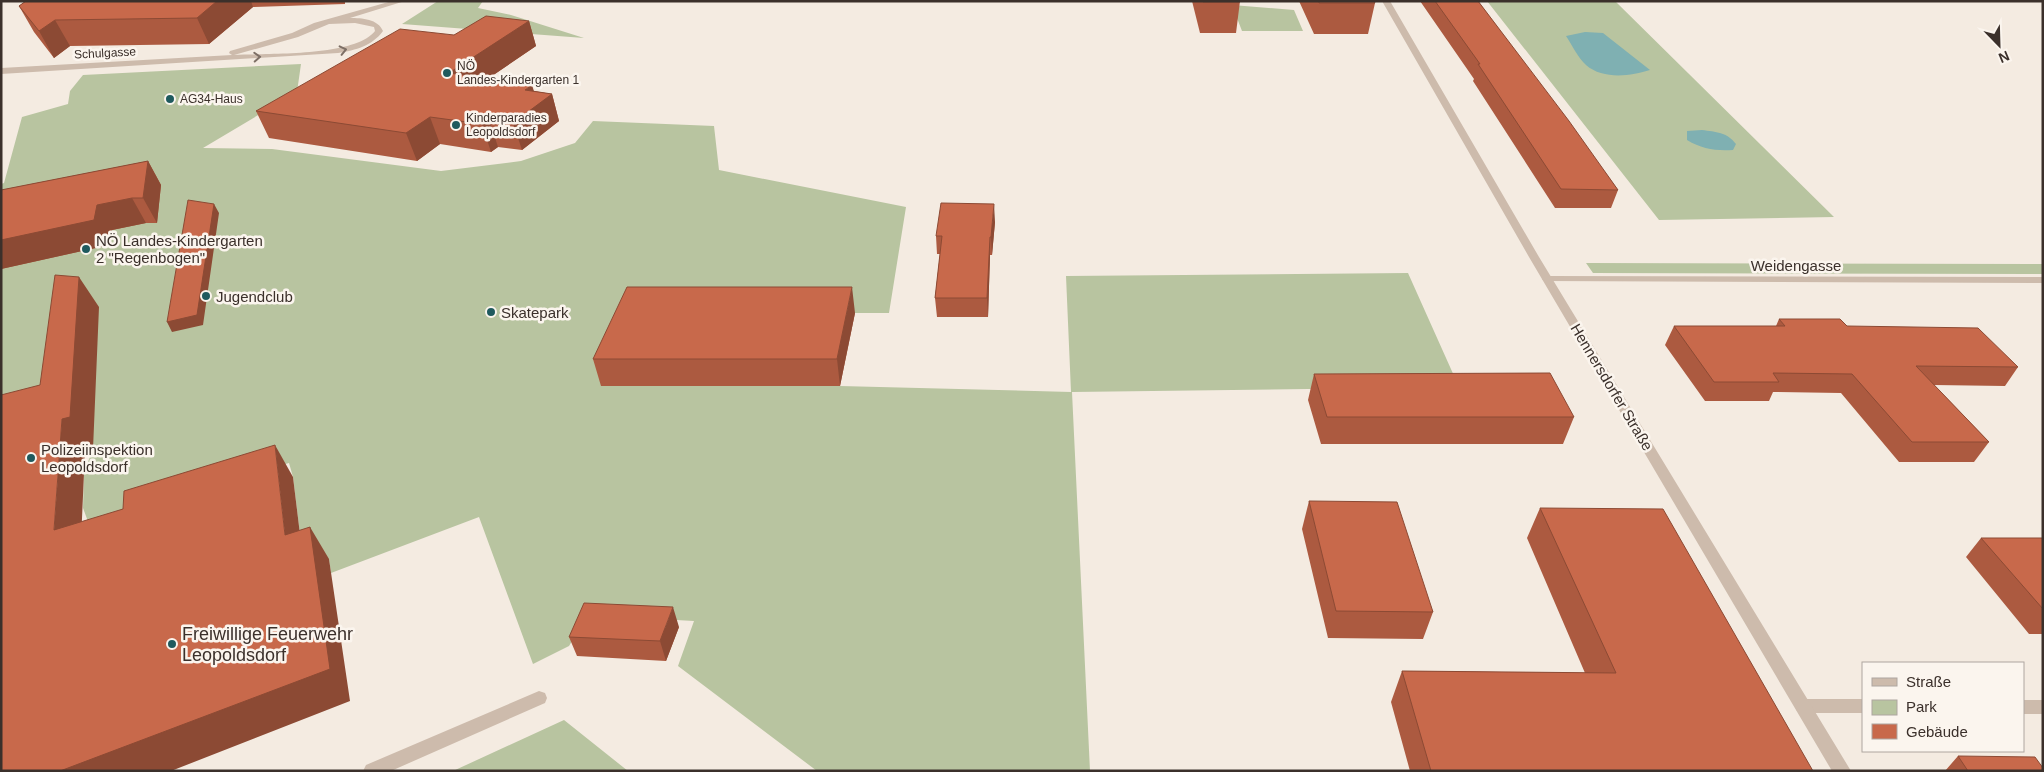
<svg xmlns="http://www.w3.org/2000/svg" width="2044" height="772" font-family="Helvetica,sans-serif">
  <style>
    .green { fill: #b8c4a0 }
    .water { fill: #7fb0b2 }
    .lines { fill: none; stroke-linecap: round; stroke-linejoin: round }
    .minor { fill: #cdbbac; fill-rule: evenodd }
    .tertiary { fill: #cdbbac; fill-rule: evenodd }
    .wall { fill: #ac5a40 }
    .shaded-wall { fill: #8c4a34 }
    .building { fill: #c8694b; stroke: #8c4a34 }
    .oneway { stroke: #7d6f65 }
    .poi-dot { fill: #1f5a5e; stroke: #fbf5ee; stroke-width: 2 }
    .labels { text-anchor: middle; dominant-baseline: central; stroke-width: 5; stroke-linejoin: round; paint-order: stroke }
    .far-street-label { font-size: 12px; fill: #3b302b; stroke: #fbf5ee }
    .far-poi-label { font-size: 12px; fill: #3b302b; stroke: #fbf5ee; text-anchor: start }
    .poi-label { font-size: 15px; fill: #3b302b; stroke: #fbf5ee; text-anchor: start }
    .street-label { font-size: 15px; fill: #3b302b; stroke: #fbf5ee }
    .near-poi-label { font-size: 18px; fill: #3b302b; stroke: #fbf5ee; text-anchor: start }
  </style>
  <rect width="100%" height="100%" fill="#f4ebe1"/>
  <path class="green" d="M 438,1 L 483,1 L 478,8 L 511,15 L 584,38 L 402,24 Z
    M 1487,1 L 1615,1 L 1834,217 L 1659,220 Z
    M 1232,5 L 1294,10 L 1303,31 L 1242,31 Z
    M 301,64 L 297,92 L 203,148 L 272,149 L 441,171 L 521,161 L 575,143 L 593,121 L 714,126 L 719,170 L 906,207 L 889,313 L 634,313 L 602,386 L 840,386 L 1071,392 L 1066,276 L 1408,273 L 1459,387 L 1072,392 L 1090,771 L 817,771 L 678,666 L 694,621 L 588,615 L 569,646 L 533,664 L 479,517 L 331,573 L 329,559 L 304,567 L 293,477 L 289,463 L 239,477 L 90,527 L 83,508 L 84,472 L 93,449 L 1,434 L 1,184 L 4,183 L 22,117 L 68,104 L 70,91 L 83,75 Z
    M 1586,263 L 2043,264 L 2043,274 L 1593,273 Z
    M 564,720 L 628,771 L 453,771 Z"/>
  <path class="water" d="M 1585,32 L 1603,33 L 1650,70 C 1631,76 1603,80 1586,65 C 1578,58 1572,45 1566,36 Z
    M 1702,130 C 1716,132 1727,132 1736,144 L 1733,150 C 1715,151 1702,149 1687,140 L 1687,131 Z"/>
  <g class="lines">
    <path class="minor" d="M 392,1 L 405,1 L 350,18 C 362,18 378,19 383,31 C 372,46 356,50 338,53 L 1,74 L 1,68 L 232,55 L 229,53 L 230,51 L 292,33 L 314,23 ZM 355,23 L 374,27 L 375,31 C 355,57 267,53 234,55 L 298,37 L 329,24 Z
      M 1548,276 L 2043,277 L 2043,283 L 1544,281 L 1542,279 Z
      M 539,691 L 545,693 L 547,698 L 545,703 L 391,771 L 363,771 L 366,765 Z
      M 1803,699 L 1863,699 L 1863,713 L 1803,713 L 1797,711 L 1795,706 L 1797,701 Z
      M 2023,700 L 2043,700 L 2043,714 L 2023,714 Z"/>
    <path class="tertiary" d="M 1382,1 L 1390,1 L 1539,257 L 1851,771 L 1832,771 L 1529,257 Z"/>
  </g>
  <path class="wall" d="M 26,1 L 345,1 L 345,4 L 253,7 L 209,44 L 70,46 L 54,58 L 34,32 L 19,6 Z
    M 1192,1 L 1240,1 L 1236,33 L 1200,33 Z
    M 1299,1 L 1374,1 L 1375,3 L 1368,34 L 1314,34 Z
    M 1420,1 L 1478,1 L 1618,190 L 1611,208 L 1555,208 L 1473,81 L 1474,79 Z
    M 529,21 L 536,46 L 489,78 L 534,91 L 552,94 L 559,121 L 522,150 L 498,147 L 491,152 L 440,144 L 417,161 L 269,138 L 256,111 L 454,35 Z
    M 148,161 L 161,185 L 157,223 L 146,223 L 112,230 L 109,245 L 1,269 L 1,190 Z
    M 995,222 L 992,255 L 990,255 L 988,317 L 937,317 L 935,298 L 940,254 L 937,254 L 936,236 Z
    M 855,313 L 840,386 L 601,386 L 593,359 Z
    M 1779,319 L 1847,326 L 2018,367 L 2005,386 L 1934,385 L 1989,442 L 1974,462 L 1899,462 L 1841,393 L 1773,392 L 1769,401 L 1705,401 L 1665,345 L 1674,326 L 1776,326 Z
    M 1314,374 L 1574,417 L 1563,444 L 1321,444 L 1308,400 Z
    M 1309,501 L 1433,612 L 1423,639 L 1328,638 L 1302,529 Z
    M 1540,508 L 1813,771 L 1410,771 L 1391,702 L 1402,671 L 1585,673 L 1527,538 Z
    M 1981,538 L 2043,538 L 2043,634 L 2029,634 L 1966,557 Z
    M 679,627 L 666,661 L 577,656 L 569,637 Z
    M 1958,756 L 2043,771 L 1945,771 Z"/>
  <path class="shaded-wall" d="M 217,1 L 251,1 L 253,7 L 209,44 L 197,18 Z
    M 55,20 L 70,46 L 54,58 L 39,31 Z
    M 529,21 L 536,46 L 458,99 L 449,73 Z
    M 532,85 L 538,104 L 552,94 L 559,121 L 522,150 L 513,123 L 525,90 Z
    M 430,117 L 440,144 L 417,161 L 406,133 Z
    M 489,119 L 498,147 L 491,152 L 482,124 Z
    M 148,161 L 161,185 L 157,223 L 143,198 Z
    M 132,198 L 146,223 L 112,230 L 109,245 L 1,269 L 1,240 L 97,205 Z
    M 214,204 L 219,213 L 203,325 L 172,332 L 167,322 Z
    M 994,204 L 995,222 L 992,255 L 991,237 Z
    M 990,237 L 990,255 L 988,317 L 987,298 Z
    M 79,277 L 99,307 L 93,449 L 85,451 L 80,563 L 54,530 L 62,419 Z
    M 852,287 L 855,313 L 840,386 L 837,359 Z
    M 275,445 L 293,477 L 304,567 L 285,535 Z
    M 310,527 L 329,559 L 350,701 L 171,771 L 60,771 Z
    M 673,607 L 679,627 L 666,661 L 660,641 Z"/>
  <path class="building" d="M 26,1 L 217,1 L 197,18 L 55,20 L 39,31 L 19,6 Z
    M 1203,1 L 1240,1 L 1240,2 L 1203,2 Z
    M 1319,1 L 1374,1 L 1375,3 L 1319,3 Z
    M 1435,1 L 1478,1 L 1569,121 L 1618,190 L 1561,189 L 1478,64 L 1480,64 Z
    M 486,16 L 529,21 L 449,73 L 532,85 L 525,90 L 552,94 L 513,123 L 489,119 L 482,124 L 430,117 L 406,133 L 256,111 L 400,29 L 454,35 Z
    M 148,161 L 143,198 L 132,198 L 97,205 L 94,220 L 1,240 L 1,190 Z
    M 188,200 L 214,204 L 197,315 L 167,322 Z
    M 941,203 L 994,204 L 991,237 L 990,237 L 987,298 L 935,298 L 942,236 L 936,236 Z
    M 55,275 L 79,277 L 70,417 L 62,419 L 54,530 L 123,509 L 124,491 L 275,445 L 285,535 L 310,527 L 330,669 L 60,771 L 1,771 L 1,395 L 40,385 Z
    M 627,287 L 852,287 L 837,359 L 593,359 Z
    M 1779,319 L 1840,319 L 1847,326 L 1978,328 L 2018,367 L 1916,366 L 1989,442 L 1912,442 L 1852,374 L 1773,373 L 1779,382 L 1714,382 L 1674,326 L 1785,326 Z
    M 1550,373 L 1574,417 L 1327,417 L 1314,374 Z
    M 1309,501 L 1397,502 L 1433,612 L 1336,611 Z
    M 1540,508 L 1663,509 L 1813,771 L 1431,771 L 1402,671 L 1616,673 Z
    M 1981,538 L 2043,538 L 2043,609 Z
    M 584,603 L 673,607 L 660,641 L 569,637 Z
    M 1958,756 L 2035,757 L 2043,768 L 2043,771 L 1968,771 Z"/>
  <defs><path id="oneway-chevron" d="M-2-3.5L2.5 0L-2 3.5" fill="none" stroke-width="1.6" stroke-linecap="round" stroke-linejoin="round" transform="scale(1.25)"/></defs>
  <g class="oneway">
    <use href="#oneway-chevron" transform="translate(343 50) rotate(-13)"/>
    <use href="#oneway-chevron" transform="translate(257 57) rotate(-3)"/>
  </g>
  <g class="poi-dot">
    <circle cx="447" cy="73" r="5"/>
    <circle cx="170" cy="99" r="5"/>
    <circle cx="456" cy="125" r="5"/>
    <circle cx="86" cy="249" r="5"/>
    <circle cx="206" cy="296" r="5"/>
    <circle cx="491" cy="312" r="5"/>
    <circle cx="31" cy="458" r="5"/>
    <circle cx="172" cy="644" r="5"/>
  </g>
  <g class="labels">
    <g class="far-street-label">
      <text transform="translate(105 53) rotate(-3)">Schulgasse</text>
    </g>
    <g class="far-poi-label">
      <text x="457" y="66">NÖ<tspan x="457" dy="14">Landes-Kindergarten 1</tspan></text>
      <text x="180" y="99">AG34-Haus</text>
      <text x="466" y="118">Kinderparadies<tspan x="466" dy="14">Leopoldsdorf</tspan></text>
    </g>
    <g class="poi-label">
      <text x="96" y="240">NÖ Landes-Kindergarten<tspan x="96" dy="17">2 "Regenbogen"</tspan></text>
      <text x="216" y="296">Jugendclub</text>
      <text x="501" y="312">Skatepark</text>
      <text x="41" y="449">Polizeiinspektion<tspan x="41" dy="17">Leopoldsdorf</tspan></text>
    </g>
    <g class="street-label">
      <text x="1796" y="265">Weidengasse</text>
      <text transform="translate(1612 387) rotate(59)">Hennersdorfer Straße</text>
    </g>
    <g class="near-poi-label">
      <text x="182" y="634">Freiwillige Feuerwehr<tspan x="182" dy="21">Leopoldsdorf</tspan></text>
    </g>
  </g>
  <rect width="2044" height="772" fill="none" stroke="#3b302b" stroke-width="5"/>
  <rect x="1862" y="662" width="162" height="90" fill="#fbf5ee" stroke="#aea6a0"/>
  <rect x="1872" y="678" width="25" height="8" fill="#cdbbac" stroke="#aea6a0"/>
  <text x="1906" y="687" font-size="15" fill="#3b302b">Straße</text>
  <rect x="1872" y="700" width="25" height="15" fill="#b8c4a0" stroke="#aea6a0"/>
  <text x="1906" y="712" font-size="15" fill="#3b302b">Park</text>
  <rect x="1872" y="724" width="25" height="15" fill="#c8694b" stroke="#aea6a0"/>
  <text x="1906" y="737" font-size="15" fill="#3b302b">Gebäude</text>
  <g transform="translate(1999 45) rotate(157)" stroke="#fbf5ee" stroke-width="4" paint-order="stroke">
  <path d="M0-4L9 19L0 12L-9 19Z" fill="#3b302b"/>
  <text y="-8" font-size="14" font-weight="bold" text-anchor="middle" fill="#3b302b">N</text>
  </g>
</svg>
